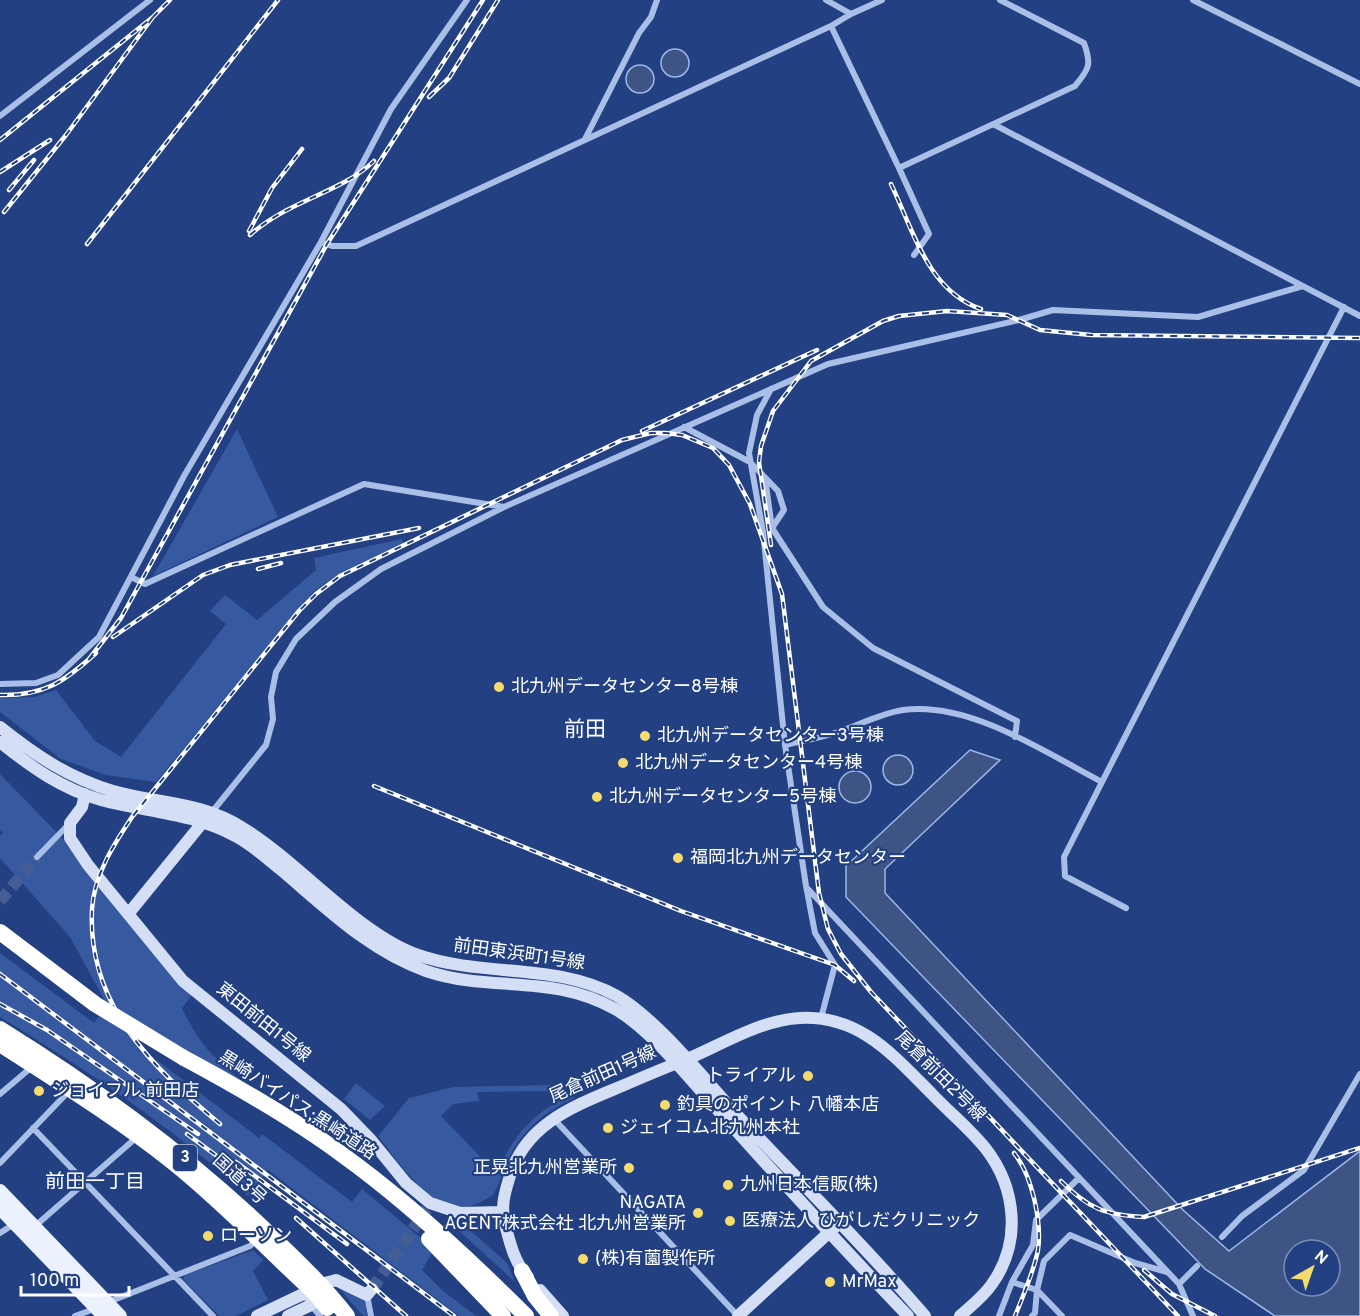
<svg xmlns="http://www.w3.org/2000/svg" width="1360" height="1316" font-family="Overpass,'Noto Sans JP',sans-serif">
  <style>
    .green { fill: #3759a0; fill-rule: evenodd }
    .water { fill: #3e5484; stroke: #9eb8e9; stroke-width: 1.5; fill-rule: evenodd }
    .lines { fill: none; stroke-linecap: round; stroke-linejoin: round }
    .secondary-tunnel { stroke: #445e95; stroke-width: 12; stroke-dasharray: 12 6; stroke-linecap: butt }
    .street { stroke: #aabfe8; stroke-width: 6 }
    .secondary { stroke: #d4dff6; stroke-width: 12 }
    .primary { stroke: #ecf1fe; stroke-width: 14 }
    .highway { stroke: #fff; stroke-width: 16 }
    .rail-casing { stroke: #fff; stroke-width: 4.5 }
    .rail { stroke: #234182; stroke-width: 2; stroke-dasharray: 7; stroke-linecap: butt }
    .highway-bridge { stroke: #fff; stroke-width: 16 }
    .poi-dot { fill: #f3dc6d; stroke: #234182; stroke-width: 2 }
    .labels { text-anchor: middle; dominant-baseline: central; stroke-width: 4.5; stroke-linejoin: round; paint-order: stroke }
    .shield { fill: #234182; stroke: #bdc6da; stroke-width: 1.5 }
    .shield-label { font-size: 16px; font-weight: bold; fill: #fff }
    .poi-label { font-size: 18px; fill: #fff; stroke: #234182; text-anchor: start }
    .street-label { font-size: 18px; fill: #fff; stroke: #234182 }
    .neighbourhood-label { font-size: 20px; fill: #fff; stroke: #234182 }
    .quarter-label { font-size: 21px; fill: #fff; stroke: #234182 }
  </style>
  <rect width="100%" height="100%" fill="#234182"/>
  <path class="green" d="M 237,429 L 278,517 L 153,576 Z
    M 402,539 L 403,543 L 340,573 L 313,592 L 156,782 L 106,775 L 61,759 L 0,712 L 0,698 L 35,697 L 56,690 L 95,741 L 121,757 L 226,624 L 210,611 L 225,595 L 257,620 L 316,570 L 314,558 Z
    M 0,774 L 65,841 L 124,918 L 173,977 L 193,994 L 182,1008 C 201,1048 213,1056 246,1085 L 129,1020 L 139,1051 L 162,1064 L 259,1138 L 262,1134 L 352,1202 L 362,1189 L 434,1249 L 422,1270 L 443,1291 L 476,1316 L 459,1316 L 268,1170 L 248,1196 C 174,1128 85,1069 0,1017 L 0,953 L 94,1023 L 107,1005 L 70,937 L 0,858 L 0,836 L 3,833 L 0,829 Z
    M 356,1083 L 385,1106 L 370,1120 L 344,1099 Z
    M 551,1085 L 575,1098 C 545,1111 521,1131 507,1162 C 502,1174 499,1186 492,1196 C 484,1200 474,1206 466,1207 C 432,1213 396,1159 378,1136 L 409,1098 L 453,1087 ZM 551,1091 L 562,1099 C 529,1117 511,1139 497,1174 L 441,1116 L 453,1104 L 479,1101 L 477,1092 Z
    M 445,1218 L 462,1223 L 507,1263 L 515,1282 Z
    M 253,1250 L 263,1260 L 253,1271 L 268,1300 L 236,1316 L 219,1316 L 183,1279 L 185,1275 Z
    M 339,1288 L 359,1296 L 366,1303 L 367,1316 L 363,1316 Z"/>
  <path class="water" d="M661 63a14 14 0 1 1 28 0a14 14 0 1 1-28 0Z
    M626 79a14 14 0 1 1 28 0a14 14 0 1 1-28 0Z
    M 970,750 L 1000,760 L 885,869 L 885,893 L 1183,1210 L 1229,1251 L 1360,1151 L 1360,1316 L 1275,1316 L 1205,1269 L 846,897 L 846,866 ZM 1294,1250 L 1330,1250 L 1330,1286 L 1294,1286 Z
    M883 770a15 15 0 1 1 30 0a15 15 0 1 1-30 0Z
    M839 787a16 16 0 1 1 32 0a16 16 0 1 1-32 0Z"/>
  <g class="lines">
    <path class="secondary-tunnel" d="M 0,901 L 37,857
      M 372,1289 L 427,1209"/>
    <path class="street" d="M 826,0 L 851,14
      M 1193,0 L 1360,84
      M 831,26 L 899,168 L 1075,86 C 1089,69 1092,65 1084,43 L 1000,0
      M 0,116 L 150,0
      M 995,125 L 1360,316
      M 585,139 L 639,33 L 651,17 L 657,0
      M 899,168 L 929,234 L 914,255
      M 321,242 L 332,246 L 356,246 L 831,26 L 851,14 L 882,0
      M 771,389 L 757,415 L 749,453 L 763,532 L 785,745 L 806,886 L 815,933 L 835,965 L 821,1018
      M 684,427 L 750,462 L 778,491 L 784,510 L 772,528
      M 765,478 L 772,528 L 823,607 L 873,648 L 1017,721 L 1015,737
      M 131,577 L 145,584 L 364,484 L 504,507
      M 0,684 L 36,683 L 58,675 L 99,637 L 184,476 L 321,242 L 391,109 L 467,0
      M 785,745 C 802,741 821,738 838,732 C 859,725 882,713 903,710 C 970,701 1044,752 1102,782 L 1344,307
      M 1102,782 L 1064,857 L 1065,876 L 1126,908
      M 212,812 L 266,745 L 273,719 L 271,697 L 276,672 L 296,639 L 335,602 L 381,569 L 504,507 L 828,364 L 1019,320 L 1053,310 L 1198,317 L 1303,286
      M 37,857 L 70,823
      M 807,888 L 1179,1284 L 1193,1316
      M 0,1094 L 33,1066
      M 553,1118 L 738,1316
      M 33,1128 L 213,1316
      M 0,1163 L 70,1090
      M 34,1227 L 137,1137
      M 0,1233 L 14,1224
      M 1222,1237 L 1242,1216 L 1304,1170 L 1360,1074
      M 1012,1282 L 1037,1290 L 1035,1313 L 1032,1316
      M 1179,1284 L 1197,1266
      M 367,1295 L 371,1316
      M 106,1303 L 250,1246 L 256,1240
      M 311,1305 L 320,1316
      M 75,1316 L 97,1308
      M 999,1316 L 1012,1282 L 1033,1245 L 1036,1220 L 1078,1179
      M 1062,1316 L 1037,1290 L 1044,1261 L 1070,1235 L 1135,1263 L 1167,1272"/>
    <path class="secondary" d="M 0,727 C 35,755 69,778 113,791 C 159,804 200,801 243,828 C 299,862 358,934 418,955 C 485,978 555,962 617,996 C 657,1019 706,1081 738,1116 C 800,1182 866,1247 925,1316
      M 0,742 C 31,767 62,789 101,800 C 146,812 193,813 235,836 C 251,844 266,858 280,869 C 325,907 369,951 426,971 C 491,993 551,973 615,1009 C 652,1030 693,1083 722,1115 C 783,1183 845,1250 908,1316
      M 85,794 L 82,807 L 70,823 L 70,838 L 88,865 L 183,981 L 341,1109 L 371,1140 L 406,1183 L 430,1203 L 460,1213 L 502,1212
      M 129,913 L 207,817
      M 528,1277 C 514,1262 510,1243 505,1224 C 501,1207 504,1195 509,1179 C 524,1124 574,1106 622,1086 C 643,1077 664,1068 685,1060 C 721,1045 760,1020 800,1018 C 860,1015 893,1055 932,1094 C 949,1112 970,1129 986,1149 C 1016,1188 1022,1242 992,1284 C 984,1296 971,1306 960,1316
      M 317,1290 L 321,1284 L 336,1280 L 367,1295 L 372,1289
      M 540,1290 L 563,1316
      M 257,1316 L 301,1295 L 315,1293 L 311,1305 L 288,1316
      M 738,1316 L 835,1227"/>
    <path class="primary" d="M 0,1191 L 120,1316
      M 0,1208 L 104,1316"/>
    <path class="highway" d="M 0,1029 C 95,1088 184,1153 265,1230 C 294,1258 322,1284 347,1316
      M 0,1044 C 59,1082 119,1119 174,1163 C 224,1203 268,1250 315,1293 L 327,1308
      M 184,1058 C 238,1087 291,1117 340,1153 C 407,1201 468,1258 526,1316
      M 429,1239 L 503,1316
      M 522,1271 L 535,1296 L 551,1316"/>
    <defs>
      <path id="rail" d="M 429,97 L 449,78 L 498,0
        M 0,140 L 153,17 L 170,0
        M 0,172 L 50,140
        M 891,184 C 913,230 928,291 981,309
        M 9,190 L 34,160
        M 4,212 L 66,135 L 153,17
        M 249,231 L 272,188 L 302,149
        M 250,235 C 289,200 341,193 374,161
        M 87,244 L 278,0
        M 642,431 L 817,350
        M 771,545 L 759,462 L 761,446 L 773,411 L 811,361 L 883,321 L 899,316 L 947,311 L 1007,315 L 1040,330 L 1091,335 L 1360,338
        M 258,569 L 281,563
        M 113,637 L 203,575 L 230,565 L 419,528
        M 89,659 L 121,618 L 327,244 L 483,0
        M 0,695 C 44,696 64,682 96,653
        M 374,786 L 681,911 L 835,965 L 854,981
        M 0,974 L 454,1316
        M 0,1004 L 47,1030 L 198,1134
        M 220,1124 C 152,1067 87,1005 92,909 C 94,875 114,844 132,817 L 299,611 L 316,594 L 340,576 L 367,563 L 622,440 L 651,433 L 666,433 L 682,435 L 713,448 L 729,465 L 750,504 L 782,594 L 819,893 L 828,929 L 841,954 L 871,992 L 1178,1316
        M 187,1134 L 240,1173
        M 1014,1153 C 1032,1175 1042,1222 1038,1250 C 1034,1271 1023,1296 1015,1316
        M 236,1162 L 347,1244
        M 1061,1181 C 1089,1209 1105,1215 1144,1217 L 1360,1148
        M 296,1218 L 406,1316
        M 1144,1270 L 1172,1294 L 1215,1316"/>
    </defs>
    <use href="#rail" class="rail-casing"/>
    <use href="#rail" class="rail"/>
    <path class="highway-bridge" d="M 0,932 L 95,1004 L 184,1058"/>
  </g>
  <g class="poi-dot">
    <circle cx="499" cy="687" r="6"/>
    <circle cx="645" cy="736" r="6"/>
    <circle cx="623" cy="763" r="6"/>
    <circle cx="597" cy="797" r="6"/>
    <circle cx="678" cy="858" r="6"/>
    <circle cx="808" cy="1076" r="6"/>
    <circle cx="39" cy="1091" r="6"/>
    <circle cx="665" cy="1105" r="6"/>
    <circle cx="608" cy="1128" r="6"/>
    <circle cx="629" cy="1168" r="6"/>
    <circle cx="728" cy="1185" r="6"/>
    <circle cx="698" cy="1213" r="6"/>
    <circle cx="730" cy="1221" r="6"/>
    <circle cx="208" cy="1236" r="6"/>
    <circle cx="583" cy="1259" r="6"/>
    <circle cx="830" cy="1282" r="6"/>
  </g>
  <g class="labels">
    <rect class="shield" x="173" y="1145" width="24" height="26" rx="4.5"/>
    <g class="shield-label">
      <text x="185" y="1158">3</text>
    </g>
    <g class="poi-label">
      <text x="511" y="687">北九州データセンター8号棟</text>
      <text x="657" y="736">北九州データセンター3号棟</text>
      <text x="635" y="763">北九州データセンター4号棟</text>
      <text x="609" y="797">北九州データセンター5号棟</text>
      <text x="690" y="858">福岡北九州データセンター</text>
      <text x="796" y="1076" text-anchor="end">トライアル</text>
      <text x="51" y="1091">ジョイフル 前田店</text>
      <text x="677" y="1105">釣具のポイント 八幡本店</text>
      <text x="620" y="1128">ジェイコム北九州本社</text>
      <text x="617" y="1168" text-anchor="end">正晃北九州営業所</text>
      <text x="740" y="1185">九州日本信販(株)</text>
      <text x="686" y="1203" text-anchor="end">NAGATA<tspan x="686" dy="21">AGENT株式会社 北九州営業所</tspan></text>
      <text x="742" y="1221">医療法人 ひがしだクリニック</text>
      <text x="220" y="1236">ローソン</text>
      <text x="595" y="1259">(株)有薗製作所</text>
      <text x="842" y="1282">MrMax</text>
    </g>
    <g class="street-label">
      <text transform="translate(519 955) rotate(8)">前田東浜町1号線</text>
      <text transform="translate(263 1023) rotate(39)">東田前田1号線</text>
      <text transform="translate(603 1075) rotate(-24)">尾倉前田1号線</text>
      <text transform="translate(940 1077) rotate(45)">尾倉前田2号線</text>
      <text transform="translate(297 1106) rotate(33)">黒崎バイパス;黒崎道路</text>
      <text transform="translate(239 1180) rotate(42)">国道3号</text>
    </g>
    <g class="neighbourhood-label">
      <text x="95" y="1183">前田一丁目</text>
    </g>
    <g class="quarter-label">
      <text x="585" y="730">前田</text>
    </g>
  </g>
  <g transform="translate(1312 1268) rotate(40)"><circle r="28" fill="#234182" stroke="#7b8db4" stroke-width="1.5"/>
  <path d="M0-4.5L10 22L0 15L-10 22Z" fill="#f3dc6d"/>
  <text y="-9" font-size="16" font-weight="bold" text-anchor="middle" fill="#ffffff">N</text>
  </g>
  <path d="M21 1286v9h108v-9" fill="none" stroke="#ffffff" stroke-width="3"/>
  <text x="30" y="1286" font-size="18" fill="#ffffff" stroke="#234182" stroke-width="4.5" paint-order="stroke">100 m</text>
</svg>
